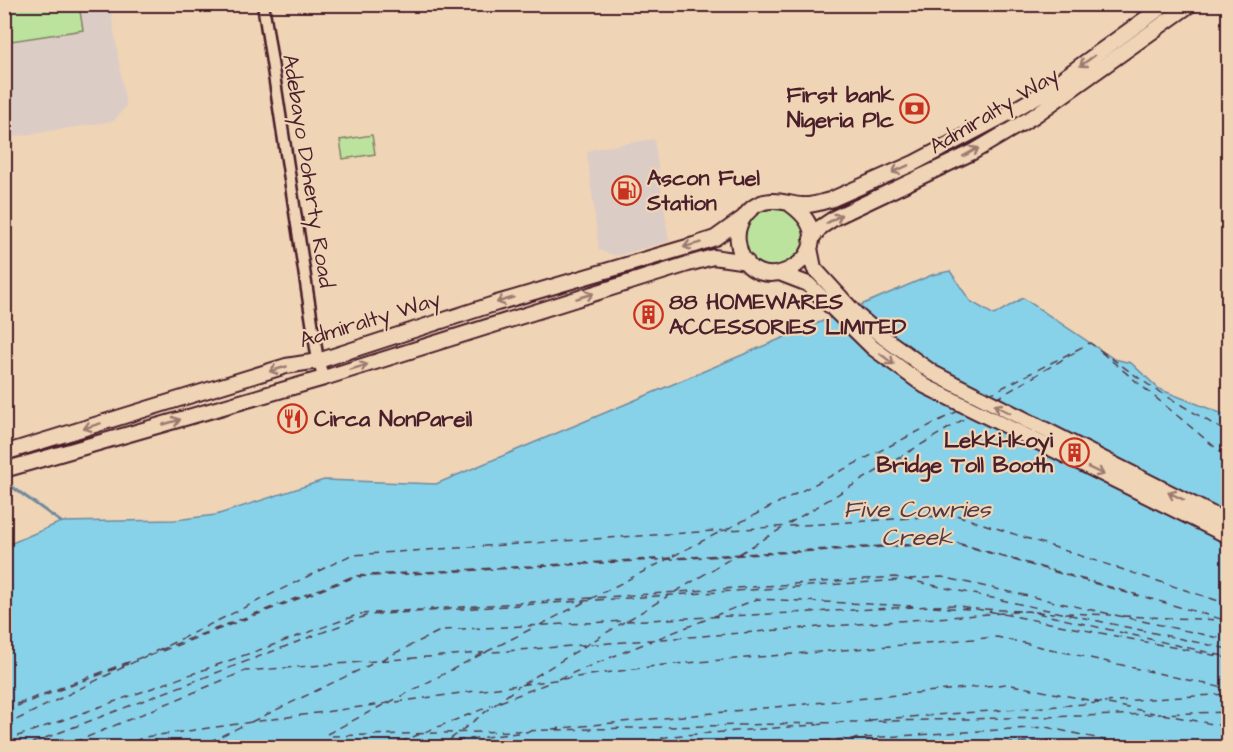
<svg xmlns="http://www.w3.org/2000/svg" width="1233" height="752" font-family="'Architects Daughter',sans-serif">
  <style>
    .built { fill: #dcccc6 }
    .green { fill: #bbe39e; stroke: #828164; stroke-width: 1.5 }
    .water { fill: #88d2e9; stroke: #6f8a9d; stroke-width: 1.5 }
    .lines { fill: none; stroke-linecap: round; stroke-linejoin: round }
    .stream { stroke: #6f8a9d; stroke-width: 3 }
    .ferry { stroke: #533a48; stroke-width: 1.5; stroke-dasharray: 8 6; stroke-linecap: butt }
    .minor-casing { stroke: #4a1f2b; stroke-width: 15 }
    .major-casing { stroke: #4a1f2b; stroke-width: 18 }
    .minor { stroke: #efd4b6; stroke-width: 10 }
    .major { stroke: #efd4b6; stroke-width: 14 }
    .oneway { stroke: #9c7a70 }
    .labels { text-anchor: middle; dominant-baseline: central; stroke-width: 4.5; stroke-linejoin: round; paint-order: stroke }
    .poi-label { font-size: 22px; font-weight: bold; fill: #4a1f2b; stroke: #efd4b6; text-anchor: start }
    .street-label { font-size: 22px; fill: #4a1f2b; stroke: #efd4b6 }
    .water-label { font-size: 24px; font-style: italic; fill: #533a48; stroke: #efd4b6 }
  </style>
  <rect width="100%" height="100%" fill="#efd4b6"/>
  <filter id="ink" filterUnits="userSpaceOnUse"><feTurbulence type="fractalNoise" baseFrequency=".0167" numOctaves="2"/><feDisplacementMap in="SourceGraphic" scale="12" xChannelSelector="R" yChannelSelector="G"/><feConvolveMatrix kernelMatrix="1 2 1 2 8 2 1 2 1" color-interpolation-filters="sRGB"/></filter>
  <g filter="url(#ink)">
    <path class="built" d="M 5,5 L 110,5 L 126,106 L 114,121 L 5,138 Z
      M 654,139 L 669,241 L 616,256 L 599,250 L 587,153 L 593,149 Z"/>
    <path class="green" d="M 5,4 L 79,5 L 83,30 L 5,42 Z
      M 372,135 L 375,154 L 343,159 L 340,140 Z
      M744 238a30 30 0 1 1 60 0a30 30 0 1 1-60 0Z"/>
    <path class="water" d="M 950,271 L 970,301 L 994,315 L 1023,298 L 1114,359 L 1131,363 L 1159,389 L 1228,416 L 1228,747 L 5,748 L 5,546 L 61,522 L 175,520 L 216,515 L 324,480 L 436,484 L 932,275 Z"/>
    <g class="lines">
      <path class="stream" d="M 4,481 L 61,522"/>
      <path class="ferry" d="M 1101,352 L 1228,458
        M 988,395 L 1090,343 L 1153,388 L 1228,433
        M 996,399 L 1077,351
        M 788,524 L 969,416
        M 727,529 L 960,410
        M 739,554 L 784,527
        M 673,556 L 722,531
        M 909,579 L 942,577 L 1228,640
        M 675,592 L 735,556
        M 933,607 L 970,609
        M 984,609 L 1021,611
        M 1035,612 L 1054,613
        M 1065,613 L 1111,615
        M 1003,614 L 1228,658
        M 714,616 L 757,599 L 913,606
        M 1122,616 L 1222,620
        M 628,620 L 668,596
        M 540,625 L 666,560
        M 659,638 L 710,618
        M 160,650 L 354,576 L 954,542 L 1228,621
        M 486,652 L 535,627
        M 149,656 L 355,577 L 955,543 L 1138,596
        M 381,660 L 442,630 L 955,605 L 998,613
        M 558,679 L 651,641
        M 523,684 L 624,622
        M 500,702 L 551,682
        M 1104,702 L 1228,694
        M 388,703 L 482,654
        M 4,709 L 142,657
        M 4,711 L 128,664
        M 1162,714 L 1228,727
        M 868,720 L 1099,703
        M 251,722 L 376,662
        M 4,726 L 351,555 L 956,515 L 1228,604
        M 552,729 L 1007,684 L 1154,713
        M 425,732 L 493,705
        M 4,741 L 360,614 L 895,577 L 1228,649
        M 19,748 L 368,615 L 902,580
        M 61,748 L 245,671 L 1028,611 L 1228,657
        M 121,748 L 144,737 L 663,665 L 997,637 L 1228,689
        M 196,748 L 246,724
        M 327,748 L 327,734 L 383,705
        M 329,748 L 330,736 L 1228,712
        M 387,748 L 420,734
        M 400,748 L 532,731
        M 439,748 L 519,686
        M 620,748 L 671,736 L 827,724
        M 767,748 L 784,743 L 1046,727 L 1140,748
        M 949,748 L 1052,740 L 1091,748"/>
      <defs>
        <path id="minor" d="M 263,4 L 318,361 L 324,378"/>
        <path id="major" d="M 791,205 C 857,252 748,312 738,242 C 735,222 751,202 771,201 C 782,200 792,205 803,205 C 812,206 821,202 830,200 L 914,163 L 1007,114 L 1041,94 L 1166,4
          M 811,239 L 821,227 L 836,217 L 973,152 L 1034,116 L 1191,4
          M 810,248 L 814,268 L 856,314 L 883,337 L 933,373 L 1228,522
          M 782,274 L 808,284 L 873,348 L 925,386 L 1228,536
          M 4,453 L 286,366 L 318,361 L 497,303 L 694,245 L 715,238 L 743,218
          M 4,470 L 324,378 L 688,264 L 713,257 L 747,262"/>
      </defs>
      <use href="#minor" class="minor-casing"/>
      <use href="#major" class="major-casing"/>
      <use href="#minor" class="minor"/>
      <use href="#major" class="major"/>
    </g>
    <defs><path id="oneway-shaft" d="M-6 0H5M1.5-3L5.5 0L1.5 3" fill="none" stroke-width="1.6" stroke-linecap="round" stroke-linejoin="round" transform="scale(1.5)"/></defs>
    <g class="oneway">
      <use href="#oneway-shaft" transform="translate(1087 61) rotate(144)"/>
      <use href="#oneway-shaft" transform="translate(971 152) rotate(-29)"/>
      <use href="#oneway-shaft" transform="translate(900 169) rotate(156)"/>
      <use href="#oneway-shaft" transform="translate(834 219) rotate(-31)"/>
      <use href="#oneway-shaft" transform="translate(692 245) rotate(165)"/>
      <use href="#oneway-shaft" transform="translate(585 296) rotate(-17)"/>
      <use href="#oneway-shaft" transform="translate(505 300) rotate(163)"/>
      <use href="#oneway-shaft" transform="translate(887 359) rotate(38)"/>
      <use href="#oneway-shaft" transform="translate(359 367) rotate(-17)"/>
      <use href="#oneway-shaft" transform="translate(278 369) rotate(164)"/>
      <use href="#oneway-shaft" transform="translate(1002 409) rotate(-153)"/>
      <use href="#oneway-shaft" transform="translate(172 422) rotate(-16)"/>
      <use href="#oneway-shaft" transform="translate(92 426) rotate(163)"/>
      <use href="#oneway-shaft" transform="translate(1096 471) rotate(26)"/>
      <use href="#oneway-shaft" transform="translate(1176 496) rotate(-154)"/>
    </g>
  </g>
  <defs>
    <symbol id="bank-ring" viewBox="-11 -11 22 22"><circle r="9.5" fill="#efd4b6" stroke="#c8321e" stroke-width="1.5"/><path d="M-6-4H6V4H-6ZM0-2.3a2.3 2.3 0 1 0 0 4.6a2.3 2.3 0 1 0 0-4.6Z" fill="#c8321e"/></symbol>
    <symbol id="fuel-ring" viewBox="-11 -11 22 22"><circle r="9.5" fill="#efd4b6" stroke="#c8321e" stroke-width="1.5"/><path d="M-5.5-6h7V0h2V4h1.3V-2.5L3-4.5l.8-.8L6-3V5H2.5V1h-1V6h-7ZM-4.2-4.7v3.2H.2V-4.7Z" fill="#c8321e"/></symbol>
    <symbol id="building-ring" viewBox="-11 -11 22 22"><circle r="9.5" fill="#efd4b6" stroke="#c8321e" stroke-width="1.5"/><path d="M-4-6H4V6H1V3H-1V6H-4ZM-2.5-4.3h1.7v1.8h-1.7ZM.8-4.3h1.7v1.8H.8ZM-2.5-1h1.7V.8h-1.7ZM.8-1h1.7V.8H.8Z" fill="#c8321e"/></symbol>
    <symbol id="restaurant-ring" viewBox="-11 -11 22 22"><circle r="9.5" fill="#efd4b6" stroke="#c8321e" stroke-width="1.5"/><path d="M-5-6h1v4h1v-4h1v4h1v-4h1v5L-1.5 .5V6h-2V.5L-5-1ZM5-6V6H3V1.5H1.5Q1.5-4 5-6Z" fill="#c8321e"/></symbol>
  </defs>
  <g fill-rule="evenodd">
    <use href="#bank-ring" x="898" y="92" width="33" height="33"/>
    <use href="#fuel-ring" x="610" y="174" width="33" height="33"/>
    <use href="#building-ring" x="632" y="298" width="33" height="33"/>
    <use href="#restaurant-ring" x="276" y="402" width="33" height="33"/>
    <use href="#building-ring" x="1058" y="436" width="33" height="33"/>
  </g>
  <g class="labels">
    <g class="poi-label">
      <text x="894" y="95" text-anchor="end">First bank<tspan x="894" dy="25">Nigeria Plc</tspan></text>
      <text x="647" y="178">Ascon Fuel<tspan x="647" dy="25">Station</tspan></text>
      <text x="669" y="302">88 HOMEWARES<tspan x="669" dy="25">ACCESSORIES LIMITED</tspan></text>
      <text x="314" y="419">Circa NonPareil</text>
      <text x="1053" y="440" text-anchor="end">Lekki-Ikoyi<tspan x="1053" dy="25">Bridge Toll Booth</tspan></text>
    </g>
    <g class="street-label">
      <text transform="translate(994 111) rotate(-31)">Admiralty Way</text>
      <text transform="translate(308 171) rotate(81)">Adebayo Doherty Road</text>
      <text transform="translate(370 320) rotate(-17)">Admiralty Way</text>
    </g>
    <g class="water-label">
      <text x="917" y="510">Five Cowries<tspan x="917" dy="28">Creek</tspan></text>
    </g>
  </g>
  <rect width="1233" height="752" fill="none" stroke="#efd4b6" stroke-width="24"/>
  <rect x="12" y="12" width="1209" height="728" fill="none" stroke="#4a1f2b" stroke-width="2" filter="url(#ink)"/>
</svg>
